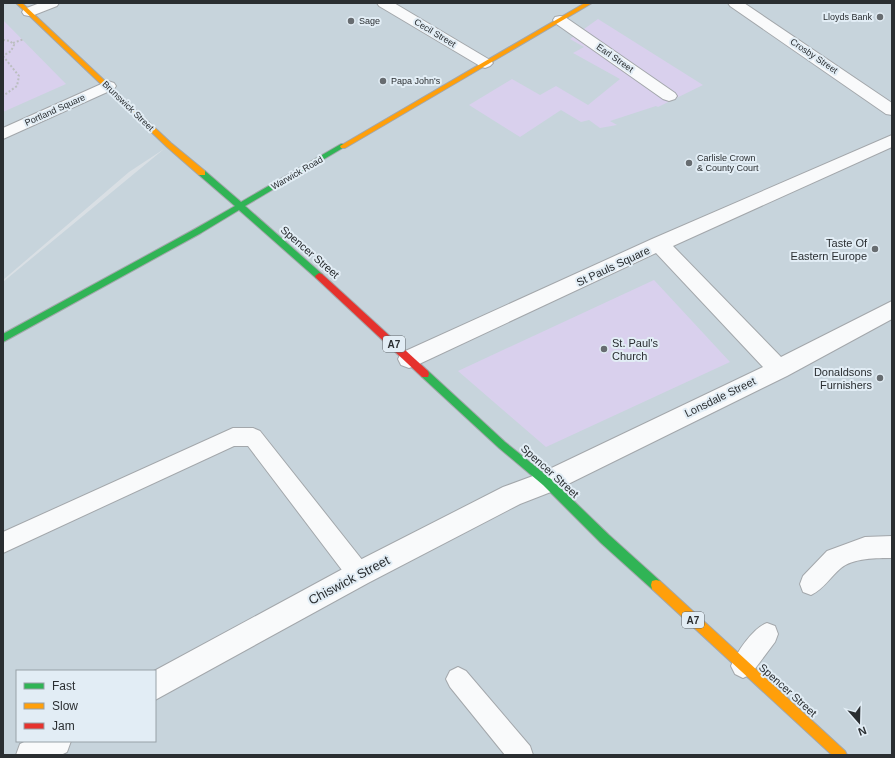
<svg xmlns="http://www.w3.org/2000/svg" width="895" height="758" font-family="Arial,sans-serif">
  <style>
    .built { fill: #c7d4dc; fill-rule: evenodd }
    .green { fill: #d9d0ed }
    .lines { fill: none; stroke-linecap: round; stroke-linejoin: round }
    .lane-casing { stroke: #a3a7ab; stroke-width: 2 }
    .street-casing { stroke: #a3a7ab; stroke-width: 2 }
    .fast-casing { stroke: #a3a7ab; stroke-width: 2 }
    .slow-casing { stroke: #a3a7ab; stroke-width: 2 }
    .jam-casing { stroke: #a3a7ab; stroke-width: 2 }
    .path { stroke: #bbbec0; stroke-width: 2; stroke-dasharray: 2 2; stroke-linecap: butt }
    .lane { fill: #f9fafb; fill-rule: evenodd }
    .street { fill: #f9fafb; fill-rule: evenodd }
    .fast { fill: #30b455; fill-rule: evenodd }
    .slow { fill: #ff9f0a; fill-rule: evenodd }
    .jam { fill: #e5322d; fill-rule: evenodd }
    .poi-dot { fill: #676c70; stroke: #e2edf5; stroke-width: 1.5 }
    .labels { text-anchor: middle; dominant-baseline: central; stroke-width: 4; stroke-linejoin: round; paint-order: stroke }
    .far-poi-label { font-size: 9px; fill: #2a2e31; stroke: #e2edf5; text-anchor: start }
    .far-street-label { font-size: 9px; fill: #2a2e31; stroke: #e2edf5 }
    .shield { fill: #e2edf5; stroke: #61676c; stroke-width: 1 }
    .shield-label { font-size: 10px; font-weight: bold; fill: #2a2e31 }
    .poi-label { font-size: 11px; fill: #2a2e31; stroke: #e2edf5; text-anchor: end }
    .street-label { font-size: 11px; fill: #2a2e31; stroke: #e2edf5 }
    .near-street-label { font-size: 13px; fill: #2a2e31; stroke: #e2edf5 }
  </style>
  <rect width="100%" height="100%" fill="#d9dfe4"/>
  <path class="built" d="M 3,3 L 892,3 L 892,755 L 3,755 L 3,282 L 164,149 L 129,172 L 3,280 ZM 17,671 L 155,671 L 155,741 L 17,741 Z"/>
  <path class="green" d="M 598,19 L 703,85 L 658,107 L 656,106 L 610,121 L 617,125 L 600,128 L 589,120 L 581,122 L 561,110 L 520,137 L 469,105 L 512,79 L 540,95 L 556,86 L 588,105 L 620,79 L 573,53 L 584,47 L 570,39 Z
    M 3,20 L 66,84 L 3,112 Z
    M 654,280 L 730,362 L 546,447 L 458,371 Z"/>
  <g class="lines">
    <defs>
      <path id="lane" d="M 233,428 L 253,428 L 260,431 L 367,566 L 370,574 L 367,582 L 359,585 L 351,582 L 248,446 L 234,446 L 3,553 L 3,532 Z
        M 892,536 L 892,558 C 877,558 853,558 841,568 C 830,577 824,589 811,595 L 803,592 L 800,584 L 803,576 L 827,551 L 865,537 Z
        M 767,623 L 775,626 L 778,634 L 775,642 L 751,674 L 743,678 L 735,674 L 731,666 C 737,652 753,628 767,623 Z
        M 458,667 L 466,671 L 530,746 L 533,755 L 505,755 L 450,687 L 446,679 L 450,671 Z"/>
      <path id="street" d="M 40,3 L 59,3 L 57,6 L 34,15 L 29,16 L 24,15 L 22,12 L 24,9 Z
        M 377,3 L 394,3 L 490,60 L 493,63 L 490,66 L 485,68 L 480,66 L 379,6 Z
        M 728,3 L 744,3 L 892,103 L 892,115 L 886,114 L 730,6 Z
        M 560,16 L 565,17 L 675,93 L 677,96 L 675,99 L 669,101 L 663,99 L 555,23 L 553,20 L 555,17 Z
        M 108,81 L 114,83 L 116,86 L 114,89 L 3,139 L 3,128 Z
        M 892,135 L 892,147 L 673,246 L 781,357 L 892,301 L 892,319 L 787,376 L 556,490 L 520,504 L 368,583 L 155,700 L 155,671 L 154,671 L 350,565 L 503,487 L 541,473 L 763,367 L 656,253 L 417,365 L 409,368 L 401,365 L 398,359 L 401,353 L 652,239 Z
        M 26,741 L 71,741 L 67,752 L 61,755 L 16,755 L 20,744 Z"/>
      <path id="fast" d="M 341,144 L 345,144 L 346,146 L 245,206 L 322,274 L 323,276 L 322,278 L 316,278 L 239,210 L 201,233 L 3,342 L 3,334 L 195,229 L 235,206 L 199,175 L 199,171 L 205,171 L 241,202 Z
        M 425,370 L 428,371 L 505,442 L 551,479 L 609,535 L 660,581 L 661,585 L 660,589 L 656,590 L 652,589 L 601,543 L 543,485 L 499,448 L 422,377 L 421,374 L 422,371 Z"/>
      <path id="slow" d="M 16,3 L 22,3 L 171,143 L 205,171 L 205,175 L 199,175 L 167,147 Z
        M 585,3 L 592,3 L 345,148 L 341,148 L 340,146 Z
        M 656,580 L 660,581 L 845,751 L 847,755 L 832,755 L 652,589 L 651,585 L 652,581 Z"/>
      <path id="jam" d="M 319,273 L 322,274 L 428,371 L 429,374 L 428,377 L 422,377 L 316,278 L 315,276 Z"/>
    </defs>
    <use href="#lane" class="lane-casing"/>
    <use href="#street" class="street-casing"/>
    <use href="#fast" class="fast-casing"/>
    <use href="#slow" class="slow-casing"/>
    <use href="#jam" class="jam-casing"/>
    <path class="path" d="M 3,40 L 10,41 L 14,45 L 11,51 L 3,56
      M 13,43 L 24,39
      M 3,56 L 19,76 L 17,86 L 3,96"/>
    <use href="#lane" class="lane"/>
    <use href="#street" class="street"/>
    <use href="#fast" class="fast"/>
    <use href="#slow" class="slow"/>
    <use href="#jam" class="jam"/>
  </g>
  <g class="poi-dot">
    <circle cx="880" cy="17" r="4"/>
    <circle cx="351" cy="21" r="4"/>
    <circle cx="383" cy="81" r="4"/>
    <circle cx="689" cy="163" r="4"/>
    <circle cx="875" cy="249" r="4"/>
    <circle cx="604" cy="349" r="4"/>
    <circle cx="880" cy="378" r="4"/>
  </g>
  <g class="labels">
    <g class="far-poi-label">
      <text x="872" y="17" text-anchor="end">Lloyds Bank</text>
      <text x="359" y="21">Sage</text>
      <text x="391" y="81">Papa John's</text>
      <text x="697" y="158">Carlisle Crown<tspan x="697" dy="10">&amp; County Court</tspan></text>
    </g>
    <g class="far-street-label">
      <text transform="translate(435 33) rotate(31)">Cecil Street</text>
      <text transform="translate(814 56) rotate(34)">Crosby Street</text>
      <text transform="translate(615 58) rotate(35)">Earl Street</text>
      <text transform="translate(128 106) rotate(44)">Brunswick Street</text>
      <text transform="translate(55 110) rotate(-24)">Portland Square</text>
      <text transform="translate(297 173) rotate(-30)">Warwick Road</text>
    </g>
    <g class="shield">
      <rect x="383" y="336" width="22" height="16" rx="3"/>
      <rect x="682" y="612" width="22" height="16" rx="3"/>
    </g>
    <g class="shield-label">
      <text x="394" y="344">A7</text>
      <text x="693" y="620">A7</text>
    </g>
    <g class="poi-label">
      <text x="867" y="243">Taste Of<tspan x="867" dy="13">Eastern Europe</tspan></text>
      <text x="612" y="343" text-anchor="start">St. Paul's<tspan x="612" dy="13">Church</tspan></text>
      <text x="872" y="372">Donaldsons<tspan x="872" dy="13">Furnishers</tspan></text>
    </g>
    <g class="street-label">
      <text transform="translate(310 252) rotate(41)">Spencer Street</text>
      <text transform="translate(613 266) rotate(-25)">St Pauls Square</text>
      <text transform="translate(720 397) rotate(-26)">Lonsdale Street</text>
      <text transform="translate(550 471) rotate(42)">Spencer Street</text>
      <text transform="translate(788 690) rotate(42)">Spencer Street</text>
    </g>
    <g class="near-street-label">
      <text transform="translate(349 580) rotate(-28)">Chiswick Street</text>
    </g>
  </g>
  <rect width="895" height="758" fill="none" stroke="#2a2e31" stroke-width="8"/>
  <rect x="16" y="670" width="140" height="72" fill="#e2edf5" stroke="#98a1a7"/>
  <rect x="24" y="683" width="20" height="6" fill="#30b455" stroke="#98a1a7"/>
  <text x="52" y="690" font-size="12" fill="#2a2e31">Fast</text>
  <rect x="24" y="703" width="20" height="6" fill="#ff9f0a" stroke="#98a1a7"/>
  <text x="52" y="710" font-size="12" fill="#2a2e31">Slow</text>
  <rect x="24" y="723" width="20" height="6" fill="#e5322d" stroke="#98a1a7"/>
  <text x="52" y="730" font-size="12" fill="#2a2e31">Jam</text>
  <g transform="translate(859 722) rotate(160)" stroke="#e2edf5" stroke-width="3" paint-order="stroke">
  <path d="M0-3L7 15L0 10L-7 15Z" fill="#2a2e31"/>
  <text y="-6" font-size="11" font-weight="bold" text-anchor="middle" fill="#2a2e31">N</text>
  </g>
</svg>
